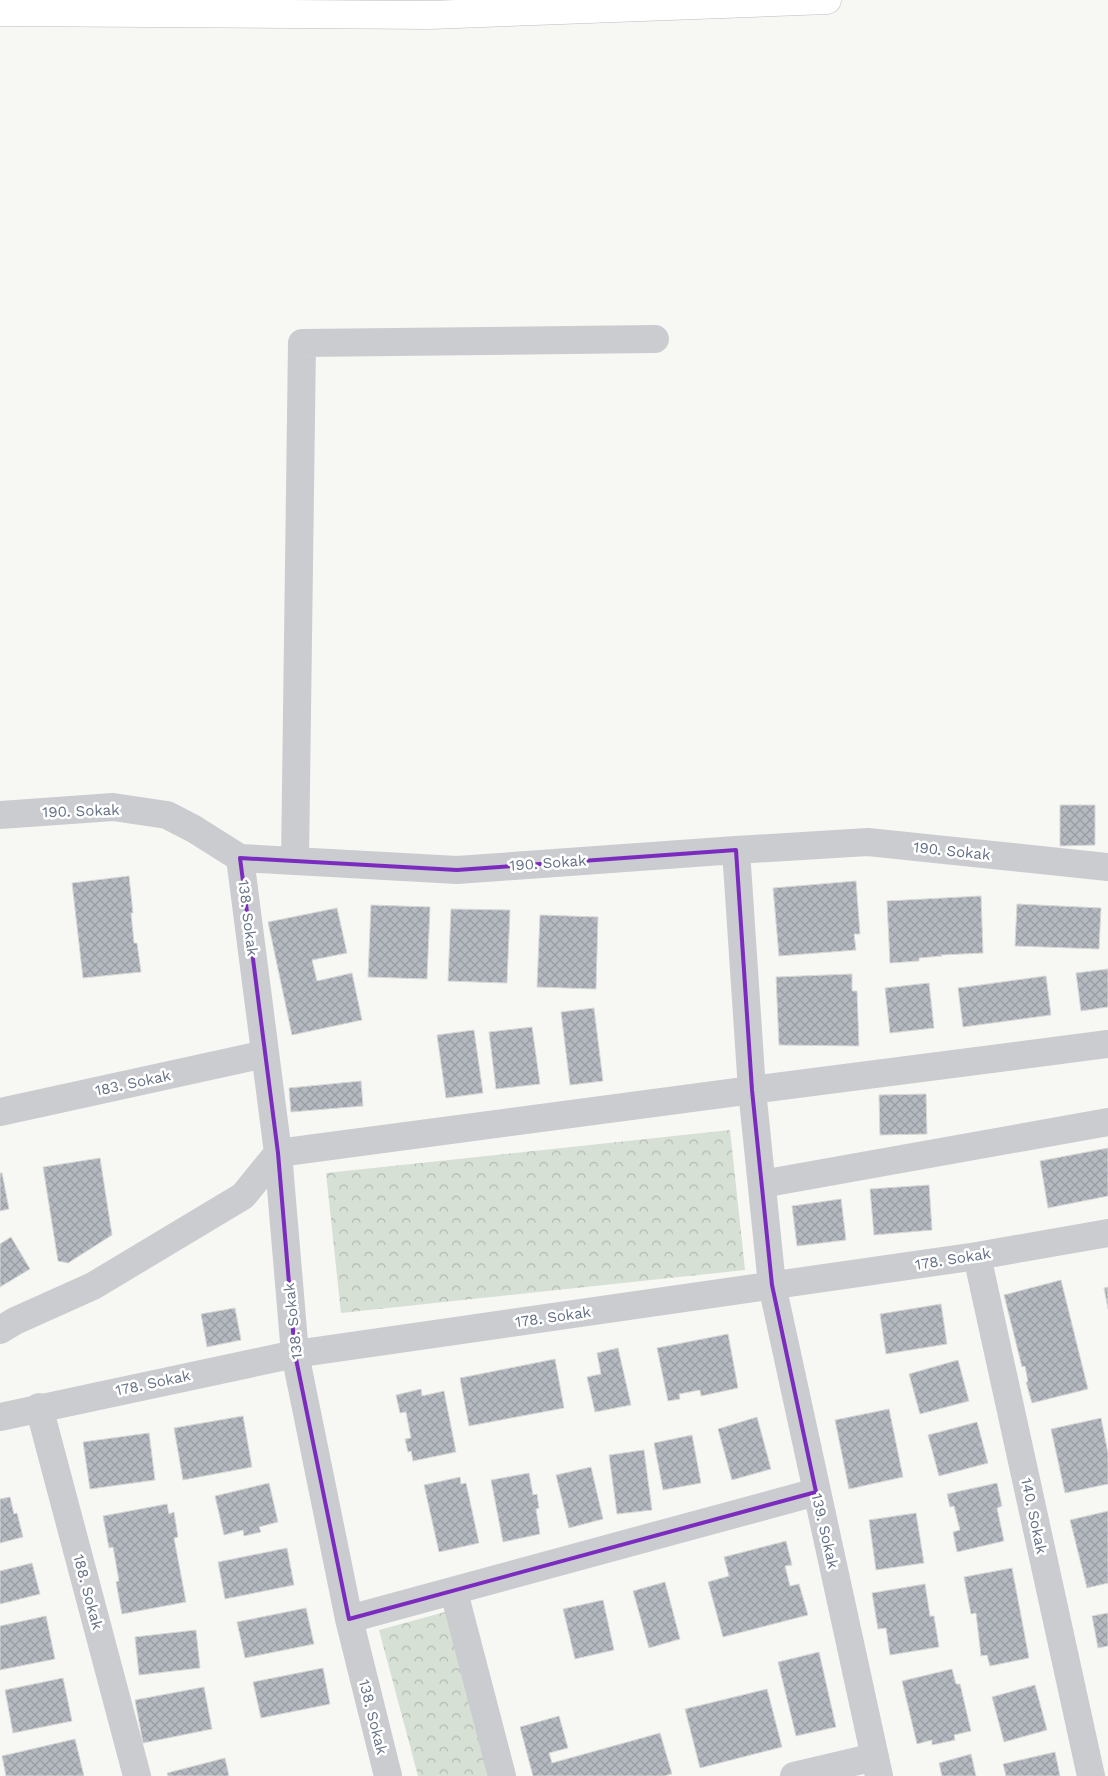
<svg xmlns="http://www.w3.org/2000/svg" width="1108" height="1776" font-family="'Work Sans',sans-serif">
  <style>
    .park { fill: url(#park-crowns) }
    .building { fill: url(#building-cross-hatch); stroke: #d8d9d7 }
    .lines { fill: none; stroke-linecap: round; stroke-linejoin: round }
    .highway-casing { stroke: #bcbdc1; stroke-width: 29 }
    .minor { stroke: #caccd0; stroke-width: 28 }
    .highway { stroke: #fff; stroke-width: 28 }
    .marked { fill: none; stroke: #7b2cbf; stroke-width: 4; stroke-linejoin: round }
    .labels { text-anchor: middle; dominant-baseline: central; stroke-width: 5; stroke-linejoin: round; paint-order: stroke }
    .street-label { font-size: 15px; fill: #657187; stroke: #fff }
  </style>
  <defs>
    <pattern id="park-crowns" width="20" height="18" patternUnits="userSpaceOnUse" patternTransform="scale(1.25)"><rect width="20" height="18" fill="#d7e0d5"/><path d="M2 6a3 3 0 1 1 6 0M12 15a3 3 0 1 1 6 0" fill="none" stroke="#b2bab2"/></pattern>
    <pattern id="building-cross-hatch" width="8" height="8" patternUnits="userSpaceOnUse" patternTransform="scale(1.25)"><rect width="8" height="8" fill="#b5b9c0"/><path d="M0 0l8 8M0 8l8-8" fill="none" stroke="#979ba2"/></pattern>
  </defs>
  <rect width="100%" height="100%" fill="#f7f7f4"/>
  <path class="park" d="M 730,1130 L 745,1270 L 341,1313 L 326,1173 Z
    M 445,1612 L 491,1776 L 418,1776 L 379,1630 Z"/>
  <path class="building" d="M 1060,805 L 1095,805 L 1095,845 L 1060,846 Z
    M 129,876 L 133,913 L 131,913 L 134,943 L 137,943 L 141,972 L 83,978 L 72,883 Z
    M 856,881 L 860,934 L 854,934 L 856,950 L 779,956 L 773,888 Z
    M 981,896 L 983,953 L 941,955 L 942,956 L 919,958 L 919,961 L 890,963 L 887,901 Z
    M 1017,904 L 1101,908 L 1099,949 L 1015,946 Z
    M 371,905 L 430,907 L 427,979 L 368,977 Z
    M 337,908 L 347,953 L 312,960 L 317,981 L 352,973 L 362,1020 L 292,1035 L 268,922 Z
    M 451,909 L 510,910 L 507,983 L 448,981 Z
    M 540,915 L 598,917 L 596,989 L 537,987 Z
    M 1108,969 L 1108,1007 L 1081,1011 L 1076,973 Z
    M 852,974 L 852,991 L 857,991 L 859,1046 L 779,1045 L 776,977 Z
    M 1046,976 L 1051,1015 L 963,1027 L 958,988 Z
    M 929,983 L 934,1028 L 890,1033 L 885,988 Z
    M 594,1008 L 603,1081 L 570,1085 L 561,1012 Z
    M 532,1027 L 540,1084 L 496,1089 L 489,1032 Z
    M 474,1030 L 483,1093 L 446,1098 L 437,1035 Z
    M 361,1081 L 363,1106 L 291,1112 L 289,1088 Z
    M 926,1094 L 927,1134 L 880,1135 L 879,1095 Z
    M 1108,1148 L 1108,1196 L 1048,1208 L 1040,1161 Z
    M 100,1158 L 112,1235 L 68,1263 L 58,1261 L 43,1167 Z
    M 0,1173 L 2,1173 L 9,1209 L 0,1211 Z
    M 929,1185 L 932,1230 L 874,1235 L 870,1189 Z
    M 841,1199 L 846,1240 L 797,1246 L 792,1206 Z
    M 11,1237 L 30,1269 L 0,1287 L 0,1244 Z
    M 1061,1280 L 1088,1389 L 1032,1403 L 1026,1382 L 1028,1382 L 1025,1366 L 1022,1367 L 1004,1295 Z
    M 1108,1287 L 1108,1309 L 1104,1288 Z
    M 941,1304 L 947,1344 L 886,1354 L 880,1314 Z
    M 235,1308 L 241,1340 L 207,1347 L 201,1314 Z
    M 728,1334 L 738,1388 L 701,1396 L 700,1390 L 679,1394 L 680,1399 L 668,1401 L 657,1348 Z
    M 618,1348 L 631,1405 L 595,1412 L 587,1377 L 601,1374 L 597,1353 Z
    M 555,1359 L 564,1408 L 469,1426 L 460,1378 Z
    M 958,1360 L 969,1401 L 920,1414 L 909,1374 Z
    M 421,1389 L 422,1396 L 444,1391 L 456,1452 L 413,1461 L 411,1451 L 408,1452 L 405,1439 L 411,1438 L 406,1412 L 400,1413 L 396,1395 Z
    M 889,1409 L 903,1477 L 849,1489 L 835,1420 Z
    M 243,1416 L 252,1467 L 183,1480 L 174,1428 Z
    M 757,1417 L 771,1469 L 732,1480 L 718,1429 Z
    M 1101,1418 L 1108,1453 L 1108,1484 L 1065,1493 L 1051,1429 Z
    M 977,1422 L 988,1463 L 939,1476 L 928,1435 Z
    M 149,1433 L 155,1480 L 90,1489 L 83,1442 Z
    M 692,1435 L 701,1483 L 663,1490 L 654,1443 Z
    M 644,1450 L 652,1510 L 617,1514 L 609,1455 Z
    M 591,1467 L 603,1519 L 569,1528 L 556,1475 Z
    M 529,1473 L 533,1495 L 537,1494 L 539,1508 L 536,1509 L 540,1534 L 503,1542 L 491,1480 Z
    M 460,1477 L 461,1484 L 466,1483 L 479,1543 L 439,1552 L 424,1485 Z
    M 269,1483 L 278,1522 L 259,1527 L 261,1532 L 244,1536 L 243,1530 L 224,1535 L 215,1496 Z
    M 997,1483 L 1002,1506 L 997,1508 L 1004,1541 L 957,1552 L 953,1532 L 960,1530 L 954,1506 L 950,1507 L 947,1494 Z
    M 10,1497 L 14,1514 L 17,1513 L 23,1537 L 0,1543 L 0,1499 Z
    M 167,1504 L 169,1514 L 174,1512 L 178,1537 L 174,1538 L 186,1602 L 122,1614 L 116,1582 L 119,1581 L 113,1547 L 109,1548 L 103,1516 Z
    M 1108,1511 L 1108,1583 L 1087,1588 L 1070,1520 Z
    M 916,1513 L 924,1563 L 876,1570 L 869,1520 Z
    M 786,1541 L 792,1565 L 785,1566 L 790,1586 L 799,1584 L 808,1615 L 723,1637 L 708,1582 L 729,1576 L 724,1557 Z
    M 287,1548 L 294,1585 L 225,1599 L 218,1562 Z
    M 32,1563 L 40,1594 L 0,1604 L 0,1571 Z
    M 1012,1568 L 1029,1658 L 990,1666 L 987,1655 L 981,1656 L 976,1613 L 971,1614 L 964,1577 Z
    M 665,1582 L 680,1639 L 649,1648 L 633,1591 Z
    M 925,1584 L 930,1616 L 934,1616 L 939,1647 L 890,1655 L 886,1628 L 878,1629 L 872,1593 Z
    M 603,1600 L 614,1650 L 575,1659 L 563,1609 Z
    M 306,1608 L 314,1644 L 245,1658 L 237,1622 Z
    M 1108,1613 L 1108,1646 L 1098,1648 L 1092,1616 Z
    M 46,1616 L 55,1659 L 0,1670 L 0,1626 Z
    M 196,1630 L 200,1668 L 139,1675 L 135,1637 Z
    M 819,1652 L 836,1727 L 796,1736 L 778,1662 Z
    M 323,1668 L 330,1704 L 261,1718 L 253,1682 Z
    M 952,1669 L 956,1684 L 960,1684 L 971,1731 L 954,1735 L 955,1740 L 932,1745 L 932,1740 L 917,1744 L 902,1681 Z
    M 63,1678 L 72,1721 L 13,1733 L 5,1690 Z
    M 1035,1685 L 1047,1730 L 1004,1742 L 992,1697 Z
    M 204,1687 L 212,1729 L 143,1743 L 135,1700 Z
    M 767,1689 L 782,1747 L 700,1768 L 685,1709 Z
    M 559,1716 L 568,1748 L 549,1753 L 552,1763 L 660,1733 L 672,1774 L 664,1776 L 533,1776 L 520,1727 Z
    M 75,1739 L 84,1776 L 6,1776 L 2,1756 Z
    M 1055,1752 L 1060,1776 L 1006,1776 L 1003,1764 Z
    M 971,1754 L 976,1776 L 942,1776 L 939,1763 Z
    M 225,1758 L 229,1776 L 168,1776 L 167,1773 Z"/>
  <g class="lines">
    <defs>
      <path id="highway" d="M 0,12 L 430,15 L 827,0"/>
    </defs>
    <use href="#highway" class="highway-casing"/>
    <path class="minor" d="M 0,815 L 113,807 L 167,815 L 194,829 L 240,858 L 457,870 L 736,850 L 868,842 L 1108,867
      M 736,850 L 752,1090 L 772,1285 L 879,1776
      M 240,858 L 278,1153 L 295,1354 L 349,1619 L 388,1776
      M 295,861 L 302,343 L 655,339
      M 0,1112 L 265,1054
      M 762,1184 L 1108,1122
      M 977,1256 L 1091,1776
      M 0,1330 L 15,1321 L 93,1286 L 243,1196 L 278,1153 L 752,1090 L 1108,1044
      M 39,1407 L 137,1776
      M 0,1417 L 295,1354 L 977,1256 L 1108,1233
      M 454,1592 L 502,1776
      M 349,1619 L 816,1492
      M 794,1776 L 875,1757"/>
    <use href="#highway" class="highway"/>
  </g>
  <path class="marked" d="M 736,850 L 752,1090 L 772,1285 L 816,1492 L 349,1619 L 295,1354 L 278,1153 L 240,858 L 457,870 Z"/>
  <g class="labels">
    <g class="street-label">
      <text transform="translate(81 811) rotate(-2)">190. Sokak</text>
      <text transform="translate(952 851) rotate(6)">190. Sokak</text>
      <text transform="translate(548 863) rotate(-4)">190. Sokak</text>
      <text transform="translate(248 918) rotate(83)">138. Sokak</text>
      <text transform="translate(133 1083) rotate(-12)">183. Sokak</text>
      <text transform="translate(953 1259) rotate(-9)">178. Sokak</text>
      <text transform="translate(553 1317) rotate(-8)">178. Sokak</text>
      <text transform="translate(293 1321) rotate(-96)">138. Sokak</text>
      <text transform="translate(153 1383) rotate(-12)">178. Sokak</text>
      <text transform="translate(1034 1516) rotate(78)">140. Sokak</text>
      <text transform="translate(825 1531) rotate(77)">139. Sokak</text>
      <text transform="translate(88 1592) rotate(75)">188. Sokak</text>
      <text transform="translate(373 1717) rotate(76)">138. Sokak</text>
    </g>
  </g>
</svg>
